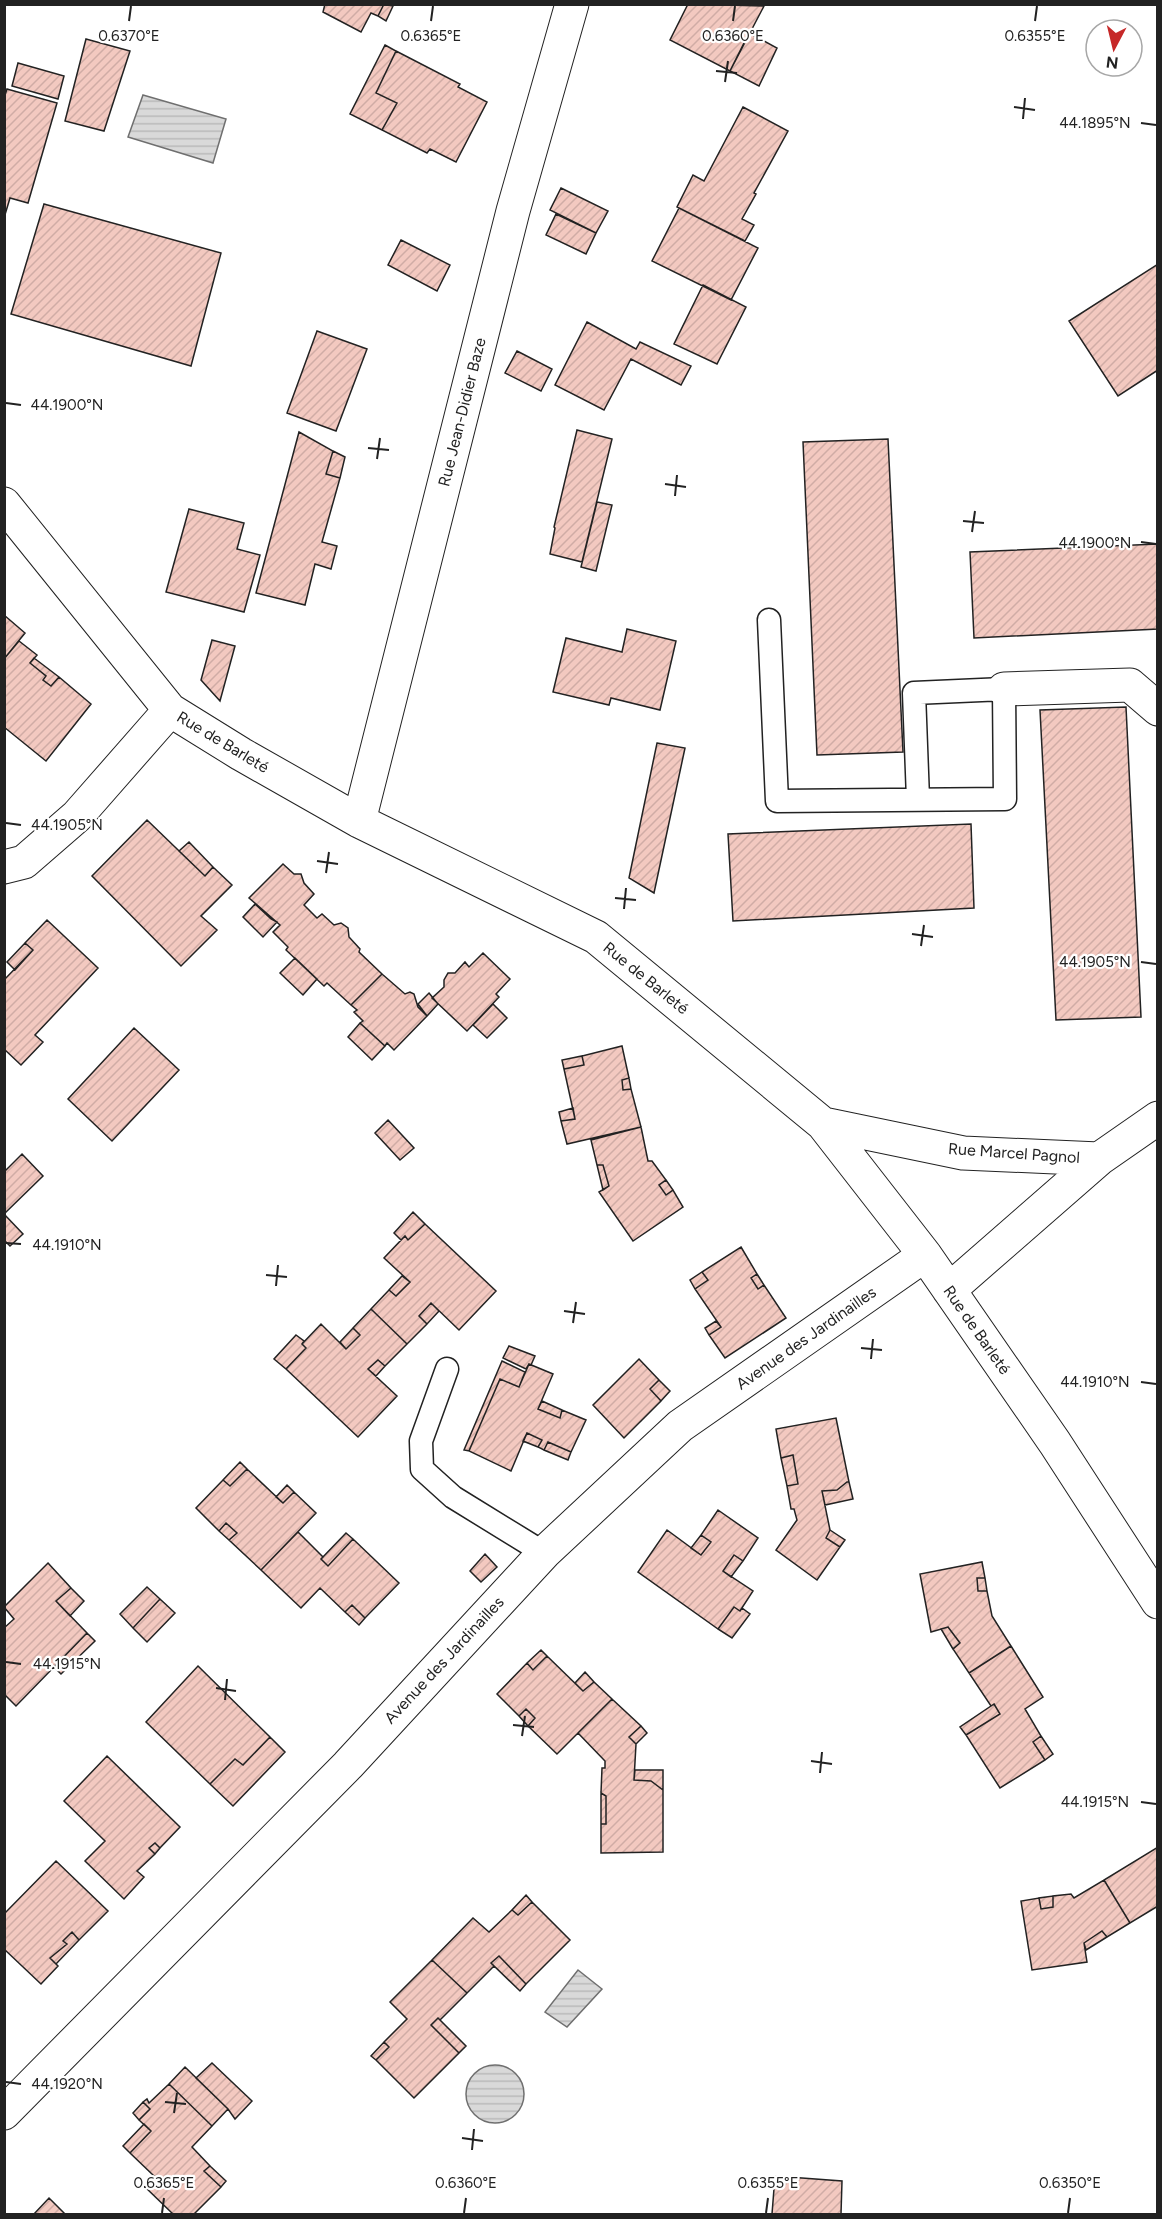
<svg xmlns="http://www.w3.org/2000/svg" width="1162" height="2219" font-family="Figtree,sans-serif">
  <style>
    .water { fill: url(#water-rules); stroke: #6f6f6f; stroke-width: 1.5 }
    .building { fill: url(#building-hatch); stroke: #222; stroke-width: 1.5 }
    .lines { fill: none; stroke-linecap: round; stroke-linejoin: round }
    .service-casing { stroke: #222; stroke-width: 25 }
    .minor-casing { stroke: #222; stroke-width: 35 }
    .service { stroke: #fff; stroke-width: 22 }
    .minor { stroke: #fff; stroke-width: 33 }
    .ticks { fill: none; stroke: #222; stroke-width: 2 }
    .labels { text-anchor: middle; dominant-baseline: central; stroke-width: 4.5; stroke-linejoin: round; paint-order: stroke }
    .street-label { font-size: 16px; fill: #222; stroke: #fff }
    .ticks-label { font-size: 15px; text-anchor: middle; fill: #222; stroke: #fff; stroke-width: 4.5; stroke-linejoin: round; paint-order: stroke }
  </style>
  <defs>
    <pattern id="water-rules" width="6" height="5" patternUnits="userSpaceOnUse" patternTransform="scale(1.5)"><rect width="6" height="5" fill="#d9d9d9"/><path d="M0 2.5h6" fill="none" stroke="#bababa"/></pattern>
    <pattern id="building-hatch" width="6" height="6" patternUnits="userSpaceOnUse" patternTransform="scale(1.5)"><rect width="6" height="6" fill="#f3c9c0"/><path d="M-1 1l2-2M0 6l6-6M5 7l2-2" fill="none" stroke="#d0aca5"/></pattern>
  </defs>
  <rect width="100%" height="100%" fill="#fff"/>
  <path class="water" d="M 143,95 L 226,119 L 213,163 L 128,137 Z
    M 578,1970 L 602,1989 L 567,2027 L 545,2012 Z
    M466 2094a29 29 0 1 1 58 0a29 29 0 1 1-58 0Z"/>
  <path class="building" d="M 325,4 L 384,4 L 378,16 L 371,13 L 361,32 L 323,12 Z
    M 384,4 L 393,6 L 386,21 L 378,16 Z
    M 688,4 L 764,6 L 730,71 L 670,40 Z
    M 749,33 L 777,48 L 759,86 L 730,71 Z
    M 86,39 L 130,51 L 104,131 L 65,121 Z
    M 385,45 L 396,51 L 376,93 L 397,103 L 382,130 L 350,114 Z
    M 396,51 L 460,84 L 458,87 L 487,102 L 456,162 L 430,149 L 427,153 L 382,130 L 397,103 L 376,93 Z
    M 18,63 L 64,76 L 58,99 L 12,86 Z
    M 7,89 L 57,103 L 28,203 L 10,198 L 4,218 L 4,98 Z
    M 743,107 L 788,131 L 754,193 L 756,194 L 742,219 L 754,225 L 745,241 L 677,207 L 693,175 L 704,181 Z
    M 561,188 L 608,211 L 596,233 L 550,210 Z
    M 44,204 L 221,253 L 191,366 L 11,314 Z
    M 679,208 L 758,248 L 731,300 L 652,261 Z
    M 556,214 L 596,233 L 586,254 L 546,235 Z
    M 401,240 L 450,265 L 437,291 L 388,265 Z
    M 1158,264 L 1158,370 L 1118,396 L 1069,321 Z
    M 703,285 L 746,307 L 717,364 L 674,344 Z
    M 587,322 L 636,349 L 640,342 L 691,366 L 681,385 L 631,359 L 604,410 L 555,385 Z
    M 317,331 L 367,349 L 336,431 L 287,413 Z
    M 517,351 L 552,369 L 541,391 L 505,373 Z
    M 577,430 L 612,439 L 582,562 L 550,554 L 555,528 L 554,527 Z
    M 299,432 L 333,451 L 326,474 L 340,478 L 322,542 L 337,546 L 331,569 L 315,564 L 305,605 L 256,593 Z
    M 888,439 L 903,752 L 817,755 L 803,442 Z
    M 333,451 L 345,457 L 340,478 L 326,474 Z
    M 597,502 L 612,505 L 596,571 L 581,567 Z
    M 189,509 L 244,523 L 237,549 L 260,555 L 244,612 L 166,592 Z
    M 1158,544 L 1158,629 L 974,638 L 970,552 Z
    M 4,615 L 25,633 L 4,659 Z
    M 627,629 L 676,641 L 660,710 L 611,698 L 609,705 L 553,692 L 566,638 L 622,652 Z
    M 212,640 L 235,646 L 220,701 L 201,680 Z
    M 19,641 L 37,655 L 30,663 L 46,676 L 43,680 L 51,686 L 59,677 L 91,704 L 46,761 L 4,727 L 4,659 Z
    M 34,658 L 59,677 L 51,686 L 43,680 L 46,676 L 30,663 Z
    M 1126,707 L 1141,1017 L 1056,1020 L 1040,710 Z
    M 657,743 L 685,748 L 654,893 L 629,878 Z
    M 147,820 L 205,876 L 213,867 L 232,885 L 201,916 L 217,930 L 181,966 L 92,876 Z
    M 971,824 L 974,908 L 733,921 L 728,834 Z
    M 189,842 L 213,867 L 205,876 L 179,851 Z
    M 283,864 L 294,874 L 301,874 L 304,883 L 314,894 L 304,905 L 317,918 L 322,914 L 334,925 L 341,923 L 348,928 L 349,937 L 360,949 L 359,952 L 382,974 L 351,1005 L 327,983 L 324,986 L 286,950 L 288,947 L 273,932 L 280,925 L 249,898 Z
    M 255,904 L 271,919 L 277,922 L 263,937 L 243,917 Z
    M 47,920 L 98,968 L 35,1035 L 43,1042 L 21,1065 L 4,1049 L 4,980 L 33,950 L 25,943 Z
    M 25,943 L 33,950 L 15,970 L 7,962 Z
    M 483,953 L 510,979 L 496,994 L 499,997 L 467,1031 L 432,998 L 444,987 L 444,980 L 448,973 L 455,973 L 465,962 L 469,967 Z
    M 295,958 L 317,979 L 303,995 L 280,973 Z
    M 382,974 L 405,994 L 410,992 L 414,994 L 418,1007 L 427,1016 L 394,1050 L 387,1043 L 385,1046 L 360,1023 L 363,1021 L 354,1012 L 357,1010 L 351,1005 Z
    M 429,993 L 438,1004 L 427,1016 L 418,1004 Z
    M 493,1004 L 507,1018 L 487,1038 L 473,1025 Z
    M 360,1023 L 385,1046 L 372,1060 L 348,1037 Z
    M 134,1028 L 179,1070 L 112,1141 L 68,1099 Z
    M 622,1046 L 629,1078 L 622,1080 L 623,1090 L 631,1089 L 641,1127 L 567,1144 L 561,1121 L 575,1119 L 564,1069 L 584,1065 L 582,1056 Z
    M 582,1056 L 584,1065 L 564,1069 L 562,1060 Z
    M 629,1078 L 631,1089 L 623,1090 L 622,1080 Z
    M 573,1108 L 575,1119 L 561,1121 L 559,1112 Z
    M 388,1120 L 414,1148 L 400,1160 L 375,1133 Z
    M 641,1127 L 648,1161 L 652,1161 L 666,1180 L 659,1185 L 666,1195 L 673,1190 L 683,1207 L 633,1241 L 599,1192 L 609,1186 L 603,1165 L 597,1165 L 591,1140 Z
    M 22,1154 L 43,1176 L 4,1214 L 4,1172 Z
    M 597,1165 L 603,1165 L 609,1186 L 603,1190 Z
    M 666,1180 L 673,1190 L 666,1195 L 659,1185 Z
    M 413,1212 L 425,1224 L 408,1240 L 405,1236 L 401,1240 L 394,1233 Z
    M 4,1214 L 23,1234 L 10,1246 L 4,1240 Z
    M 425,1224 L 496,1291 L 459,1330 L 431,1303 L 419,1316 L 427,1324 L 407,1344 L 371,1309 L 389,1290 L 396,1296 L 410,1282 L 384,1258 L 405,1236 L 408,1240 Z
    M 741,1247 L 757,1274 L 751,1278 L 758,1289 L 764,1285 L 786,1318 L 725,1358 L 709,1335 L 721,1327 L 695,1289 L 708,1280 L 702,1272 Z
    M 702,1272 L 708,1280 L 695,1289 L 690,1280 Z
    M 757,1274 L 764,1285 L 758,1289 L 751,1278 Z
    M 402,1276 L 410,1282 L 396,1296 L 389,1290 Z
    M 431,1303 L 439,1311 L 427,1324 L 419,1316 Z
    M 371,1309 L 407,1344 L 385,1366 L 378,1360 L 368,1369 L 397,1396 L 358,1437 L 286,1369 L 306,1348 L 302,1344 L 321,1324 L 346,1349 L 360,1335 L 353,1328 Z
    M 716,1321 L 721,1327 L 709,1335 L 705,1328 Z
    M 353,1328 L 360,1335 L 346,1349 L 340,1342 Z
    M 296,1335 L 304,1341 L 302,1344 L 306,1348 L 286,1369 L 274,1359 Z
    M 509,1346 L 535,1356 L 531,1365 L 529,1364 L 526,1369 L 503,1358 Z
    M 639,1359 L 659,1380 L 650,1389 L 661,1401 L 624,1438 L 593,1405 Z
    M 378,1360 L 385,1366 L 376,1376 L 368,1369 Z
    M 502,1361 L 525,1372 L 519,1387 L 500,1379 L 469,1451 L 464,1450 Z
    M 529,1364 L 553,1374 L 538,1409 L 560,1418 L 562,1410 L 586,1420 L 571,1452 L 548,1442 L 544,1450 L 538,1447 L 542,1440 L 527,1433 L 511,1471 L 469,1451 L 500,1379 L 519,1387 Z
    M 659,1380 L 670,1391 L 661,1401 L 650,1389 Z
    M 542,1401 L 562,1410 L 560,1418 L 538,1409 Z
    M 836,1418 L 849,1482 L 847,1482 L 837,1490 L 822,1491 L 830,1530 L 826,1538 L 840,1547 L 817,1580 L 776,1550 L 797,1520 L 794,1509 L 791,1509 L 787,1486 L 798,1484 L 793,1455 L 781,1458 L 776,1429 Z
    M 527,1433 L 542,1440 L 538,1447 L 523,1441 Z
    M 548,1442 L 571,1452 L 568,1460 L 544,1450 Z
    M 793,1455 L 798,1484 L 787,1486 L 781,1458 Z
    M 240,1462 L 247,1469 L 230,1486 L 223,1480 Z
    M 247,1469 L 283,1503 L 294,1492 L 316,1513 L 261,1570 L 229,1540 L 237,1533 L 226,1523 L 219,1531 L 196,1508 L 223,1480 L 230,1486 Z
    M 847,1482 L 849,1482 L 853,1499 L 825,1505 L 822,1491 L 837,1490 Z
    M 287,1485 L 294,1492 L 283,1503 L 276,1497 Z
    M 718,1510 L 758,1538 L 743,1561 L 734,1555 L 723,1571 L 753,1591 L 740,1611 L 734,1607 L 718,1629 L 638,1572 L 667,1530 L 701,1555 L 711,1542 L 701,1535 Z
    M 226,1523 L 237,1533 L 229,1540 L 219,1531 Z
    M 830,1530 L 845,1540 L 840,1547 L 826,1538 Z
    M 298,1532 L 323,1557 L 321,1559 L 328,1566 L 353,1539 L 399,1583 L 365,1618 L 352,1605 L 345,1612 L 320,1588 L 301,1608 L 261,1570 Z
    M 346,1533 L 353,1539 L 328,1566 L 321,1559 Z
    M 701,1535 L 711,1542 L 701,1555 L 691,1548 Z
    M 485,1554 L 497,1567 L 481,1582 L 470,1571 Z
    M 734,1555 L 743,1561 L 731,1577 L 723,1571 Z
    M 982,1562 L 985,1578 L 977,1578 L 978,1591 L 987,1591 L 992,1616 L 1011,1646 L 969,1673 L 953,1649 L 960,1643 L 948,1627 L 931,1632 L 920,1574 Z
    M 48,1563 L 71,1588 L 56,1601 L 87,1633 L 16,1706 L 4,1694 L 4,1628 L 14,1619 L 4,1607 Z
    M 977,1578 L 985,1578 L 987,1591 L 978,1591 Z
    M 147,1587 L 160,1599 L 133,1628 L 120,1614 Z
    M 71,1588 L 84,1601 L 70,1616 L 56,1601 Z
    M 160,1599 L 175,1613 L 147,1642 L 133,1628 Z
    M 352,1605 L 365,1618 L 359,1625 L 345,1612 Z
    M 734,1607 L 740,1611 L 742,1608 L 750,1614 L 732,1638 L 718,1629 Z
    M 948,1627 L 960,1643 L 953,1649 L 941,1629 Z
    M 87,1633 L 95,1641 L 61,1674 L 54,1667 Z
    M 1011,1646 L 1043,1697 L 1025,1709 L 1041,1736 L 1033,1742 L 1045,1760 L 1000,1788 L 966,1735 L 1000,1714 L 994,1704 L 991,1706 L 969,1673 Z
    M 541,1650 L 547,1656 L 533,1670 L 527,1663 Z
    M 547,1656 L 583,1691 L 594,1682 L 612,1699 L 557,1754 L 528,1726 L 535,1718 L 526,1709 L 519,1716 L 497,1694 L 527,1663 L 533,1670 Z
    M 198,1666 L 270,1737 L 243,1765 L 235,1759 L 210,1784 L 146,1722 Z
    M 585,1672 L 594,1682 L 583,1691 L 575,1683 Z
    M 612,1699 L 641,1726 L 629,1737 L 636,1744 L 634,1780 L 651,1781 L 663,1790 L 663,1852 L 601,1853 L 601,1824 L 606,1824 L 606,1796 L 601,1793 L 602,1768 L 605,1768 L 605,1761 L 578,1733 Z
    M 994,1704 L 1000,1714 L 966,1735 L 960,1727 Z
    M 526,1709 L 535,1718 L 528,1726 L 519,1716 Z
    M 641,1726 L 647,1733 L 636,1744 L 629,1737 Z
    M 1041,1736 L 1053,1754 L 1045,1760 L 1033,1742 Z
    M 270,1737 L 285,1752 L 233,1806 L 210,1784 L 235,1759 L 243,1765 Z
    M 107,1756 L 180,1827 L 160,1848 L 155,1843 L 149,1848 L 155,1854 L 137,1871 L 144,1877 L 124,1899 L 85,1861 L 105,1841 L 64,1801 Z
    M 635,1770 L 663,1770 L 663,1790 L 651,1781 L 634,1780 Z
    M 601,1793 L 606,1796 L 606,1824 L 601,1824 Z
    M 155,1843 L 160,1848 L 155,1854 L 149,1848 Z
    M 1158,1847 L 1158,1906 L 1130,1923 L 1104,1880 Z
    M 56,1861 L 108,1911 L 79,1940 L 72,1932 L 63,1941 L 67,1944 L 50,1958 L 58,1966 L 41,1984 L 4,1949 L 4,1914 Z
    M 1104,1880 L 1130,1923 L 1107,1937 L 1102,1931 L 1084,1943 L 1087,1962 L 1032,1970 L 1021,1901 L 1039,1898 L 1041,1909 L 1053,1907 L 1053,1896 L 1071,1894 L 1074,1898 Z
    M 526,1895 L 532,1902 L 518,1915 L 512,1910 Z
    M 1053,1896 L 1053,1907 L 1041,1909 L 1039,1898 Z
    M 532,1902 L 570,1940 L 526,1984 L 499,1956 L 491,1963 L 494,1966 L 467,1993 L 432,1960 L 473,1918 L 489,1932 L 512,1910 L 518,1915 Z
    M 1102,1931 L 1107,1937 L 1086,1950 L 1084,1943 Z
    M 72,1932 L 79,1940 L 56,1964 L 50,1958 L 67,1944 L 63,1941 Z
    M 499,1956 L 526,1984 L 520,1991 L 491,1963 Z
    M 432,1960 L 467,1993 L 440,2020 L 438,2018 L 431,2025 L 459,2053 L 414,2098 L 376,2060 L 389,2047 L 384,2042 L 407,2019 L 390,2002 Z
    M 438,2018 L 466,2046 L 459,2053 L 431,2025 Z
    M 384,2042 L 389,2047 L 376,2060 L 371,2056 Z
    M 212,2063 L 252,2101 L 235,2119 L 228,2109 L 196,2078 Z
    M 185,2067 L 228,2109 L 212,2126 L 169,2084 Z
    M 169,2084 L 212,2126 L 192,2147 L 210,2166 L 204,2171 L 221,2187 L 194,2214 L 173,2214 L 144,2186 L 154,2176 L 130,2153 L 151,2131 L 139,2120 L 150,2109 L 143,2102 L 147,2099 L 149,2103 Z
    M 143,2102 L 150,2109 L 139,2120 L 133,2113 Z
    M 144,2124 L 151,2131 L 130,2153 L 123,2146 Z
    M 210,2166 L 226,2181 L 221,2187 L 204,2171 Z
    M 775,2176 L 842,2181 L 841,2214 L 772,2214 Z
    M 49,2198 L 65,2214 L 34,2214 Z"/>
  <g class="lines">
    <defs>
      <path id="service" d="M 769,620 L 777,801 L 1005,799 L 1004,689 L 914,693 L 918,799
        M 447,1369 L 421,1441 L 422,1469 L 453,1497 L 544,1553"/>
      <path id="minor" d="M 4,504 L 170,710 L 241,754 L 359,821 L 596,937 L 823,1124 L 925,1255 L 1055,1443 L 1158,1602
        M 1004,689 L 1130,685 L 1158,709
        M 359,821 L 513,211 L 572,4
        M 4,867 L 24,862 L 77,816 L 170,710
        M 823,1124 L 963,1153 L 1099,1159 L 1158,1118
        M 949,1290 L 1099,1159
        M 4,2113 L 348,1765 L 544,1553 L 680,1426 L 925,1255"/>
    </defs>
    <use href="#service" class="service-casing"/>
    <use href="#minor" class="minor-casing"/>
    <use href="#service" class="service"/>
    <use href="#minor" class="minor"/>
  </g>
  <path class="ticks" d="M 129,21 L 131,6M 431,21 L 433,6M 733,21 L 735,6M 1035,21 L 1037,6M 716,71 L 737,73M 725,82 L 728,61M 1014,107 L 1035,110M 1023,119 L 1025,98M 1141,123 L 1156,125M 6,403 L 21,405M 368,448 L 389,450M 377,459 L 380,438M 665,484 L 686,487M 675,496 L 677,475M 963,521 L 984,523M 972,532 L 975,511M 1141,542 L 1156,544M 6,823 L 21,825M 317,861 L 338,864M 326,873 L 329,852M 615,898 L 636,900M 624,909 L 626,888M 912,934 L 933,937M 921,946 L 924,925M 1141,962 L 1156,964M 6,1243 L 21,1244M 266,1275 L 287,1277M 276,1286 L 278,1265M 564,1311 L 585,1314M 573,1323 L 576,1302M 861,1348 L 882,1350M 871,1359 L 873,1339M 1141,1382 L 1156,1384M 6,1662 L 21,1664M 216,1688 L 236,1691M 225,1700 L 227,1679M 513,1725 L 534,1727M 522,1736 L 525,1716M 811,1761 L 832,1764M 820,1773 L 822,1752M 1141,1802 L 1156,1804M 6,2082 L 21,2084M 165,2102 L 186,2104M 174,2113 L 177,2093M 462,2138 L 483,2141M 472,2150 L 474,2129M 162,2213 L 164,2198M 464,2213 L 466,2198M 766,2213 L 768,2198M 1068,2213 L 1070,2198"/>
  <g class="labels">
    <g class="street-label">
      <text transform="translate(462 412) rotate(-76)">Rue Jean-Didier Baze</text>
      <text transform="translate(223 742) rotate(31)">Rue de Barleté</text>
      <text transform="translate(646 978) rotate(39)">Rue de Barleté</text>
      <text transform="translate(1014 1153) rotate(4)">Rue Marcel Pagnol</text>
      <text transform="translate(977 1330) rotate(55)">Rue de Barleté</text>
      <text transform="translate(806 1338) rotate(-35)">Avenue des Jardinailles</text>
      <text transform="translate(444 1660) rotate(-47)">Avenue des Jardinailles</text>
    </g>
  </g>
  <g class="ticks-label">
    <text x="129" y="41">0.6370°E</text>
    <text x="431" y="41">0.6365°E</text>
    <text x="733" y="41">0.6360°E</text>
    <text x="1035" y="41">0.6355°E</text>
    <text x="1095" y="128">44.1895°N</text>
    <text x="67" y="410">44.1900°N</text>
    <text x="1095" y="548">44.1900°N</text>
    <text x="67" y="830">44.1905°N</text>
    <text x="1095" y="967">44.1905°N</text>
    <text x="67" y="1250">44.1910°N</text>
    <text x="1095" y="1387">44.1910°N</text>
    <text x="67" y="1669">44.1915°N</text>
    <text x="1095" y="1807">44.1915°N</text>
    <text x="67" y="2089">44.1920°N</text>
    <text x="164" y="2188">0.6365°E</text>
    <text x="466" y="2188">0.6360°E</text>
    <text x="768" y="2188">0.6355°E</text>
    <text x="1070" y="2188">0.6350°E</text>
  </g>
  <rect width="1162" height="2219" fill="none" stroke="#222222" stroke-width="12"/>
  <g transform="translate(1114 48) rotate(187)"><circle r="28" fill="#ffffff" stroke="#a7a7a7" stroke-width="1.5"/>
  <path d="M0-4.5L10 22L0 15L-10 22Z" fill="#c62828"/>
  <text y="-9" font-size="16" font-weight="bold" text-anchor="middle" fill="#222222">N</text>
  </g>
</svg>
